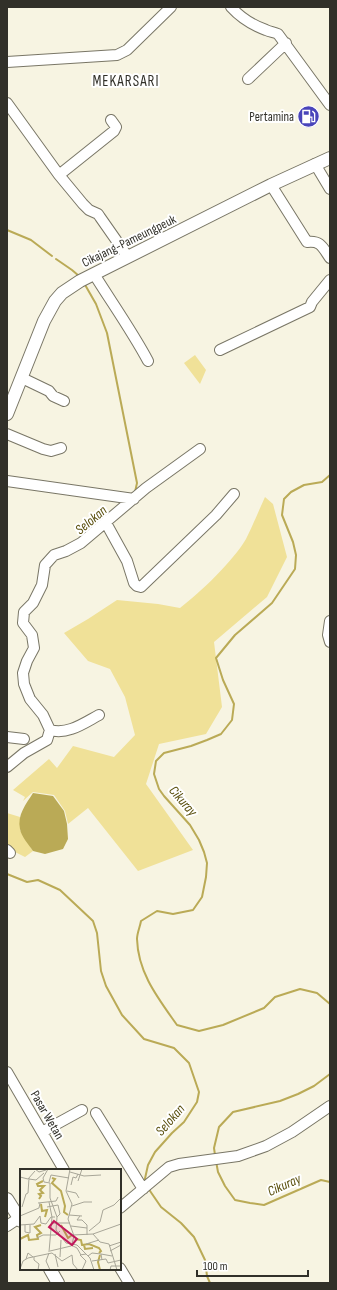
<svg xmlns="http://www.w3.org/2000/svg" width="337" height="1290" font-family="'Sofia Sans Condensed',sans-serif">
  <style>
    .green { fill: #f0e198 }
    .water { fill: #baaa56 }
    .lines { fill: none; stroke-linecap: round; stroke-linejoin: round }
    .stream { stroke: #baaa56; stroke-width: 2 }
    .minor-casing { stroke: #797666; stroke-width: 12 }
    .major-casing { stroke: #797666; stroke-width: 14 }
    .minor { stroke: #fff; stroke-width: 10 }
    .major { stroke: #fff; stroke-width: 12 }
    .labels { text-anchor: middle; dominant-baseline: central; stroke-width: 4; stroke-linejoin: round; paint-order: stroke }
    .poi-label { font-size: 13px; fill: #313029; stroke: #fff; text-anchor: end }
    .street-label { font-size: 13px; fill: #313029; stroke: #fff }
    .water-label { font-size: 14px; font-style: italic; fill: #594e0c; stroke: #fff }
    .quarter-label { font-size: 15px; letter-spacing: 1px; fill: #313029; stroke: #fff }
    .inset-river { fill: none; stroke: #baaa56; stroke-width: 2 }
    .inset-road { fill: none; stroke: #a8a698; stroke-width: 1 }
    .view { fill: #c2185b; fill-opacity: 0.15; stroke: #c2185b; stroke-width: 2 }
    .inset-edge { fill: none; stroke: #313029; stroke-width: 2 }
  </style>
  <rect width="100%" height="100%" fill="#f7f4e2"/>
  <path class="green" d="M 195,355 L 206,370 L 200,384 L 184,363 Z
    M 265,497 L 273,504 L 287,557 L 267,597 L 214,642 L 222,707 L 206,734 L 159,744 L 146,784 L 193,850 L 138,871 L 88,808 L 68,824 L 65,811 L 54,795 L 33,792 L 23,801 L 25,797 L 13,790 L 49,759 L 57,768 L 73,746 L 114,757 L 135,735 L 125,697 L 110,669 L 88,661 L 64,633 L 88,619 L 117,600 L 158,604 L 180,608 C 201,592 233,561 246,539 C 253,525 259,510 265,497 Z
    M 7,813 L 20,817 L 20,830 L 33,851 L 25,857 L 7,848 Z"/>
  <path class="water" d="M 33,793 L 53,796 L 64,811 L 67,824 L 68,839 L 63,849 L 45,854 L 33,851 C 29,845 21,836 20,829 C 17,815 26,804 33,793 Z"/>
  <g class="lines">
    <path class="stream" d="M 7,230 L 31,240 L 52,256
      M 56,259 L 72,270 L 79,276
      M 84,283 L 96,304 L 107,333 L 137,483 L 135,492
      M 330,475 L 322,482 L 304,485 L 291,492 L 284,499 L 282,515 L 293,542 L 296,555 L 295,569 L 272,603 L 235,635 L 216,658 L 223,680 L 234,704 L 232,720 L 221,734 L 207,740 L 191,746 L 164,753 L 156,761 L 154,774 L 159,789 L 164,796 L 190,825 L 199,840 L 204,852 L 207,863 L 206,877 L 202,897 L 193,910 L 173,914 L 157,911 L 141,921 C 140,927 137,933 137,939 C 138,973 158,998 177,1025 L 199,1031 L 223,1025 L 264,1008 L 275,997 L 300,989 L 317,993 L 330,1004
      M 7,874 L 27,882 L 38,880 L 60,890 L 93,921 L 97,933 L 101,971 L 106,986 L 122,1015 L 144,1039 L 174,1048 L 189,1063 L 199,1092 L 197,1102 L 184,1122 L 172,1133 L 155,1152 L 148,1165 L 144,1183
      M 215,1155 L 214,1148 L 219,1127 L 233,1112 L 280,1101 L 298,1094 L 314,1086 L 330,1074
      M 216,1161 L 218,1172 L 225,1186 L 235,1200 L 250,1203 L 264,1205 L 321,1180 L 330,1182
      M 148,1188 L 161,1207 L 181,1223 L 194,1237 L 205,1260 L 207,1276 L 210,1283"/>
    <defs>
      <path id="minor" d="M 231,7 C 241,18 252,25 266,30 C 270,32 274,32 278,34 L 330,105
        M 7,62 L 117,55 L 127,50 L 171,7
        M 248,79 L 286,43
        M 7,103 L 59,175 L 83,204 L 89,210 L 98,214 L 100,217 L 128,257
        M 315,164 L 330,189
        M 59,175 L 114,131 L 116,127 L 111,120
        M 271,185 L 307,242 C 321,240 323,248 330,258
        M 94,274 C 112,303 132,331 148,361
        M 220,350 L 310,307 L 312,302 L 330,280
        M 22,378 L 49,391 L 53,396 L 64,401
        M 7,434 L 43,449 L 51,451 L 61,448
        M 7,481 L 134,499
        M 106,523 L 127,561 L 134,583 L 137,586 L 141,587 L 216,515 L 234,494
        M 330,621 L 328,635 L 330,642
        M 50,730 C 68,735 84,723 99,715
        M 7,737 L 24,739
        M 7,767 L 24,753 L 47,740 L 50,730 L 43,715 L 30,699 L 24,684 L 23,673 L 27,661 L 34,648 L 32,635 L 23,623 L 24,612 L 33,603 L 42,585 L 45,565 L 54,555 L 66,551 L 81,543 L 146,488 L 200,449
        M 7,850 L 10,853
        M 7,1072 L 64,1170
        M 96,1113 L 143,1189
        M 42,1132 L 82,1110
        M 120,1208 L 169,1167 L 179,1164 L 238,1156 L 266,1146 L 292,1132 L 330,1106
        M 7,1226 L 19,1218
        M 120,1268 L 129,1283"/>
      <path id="major" d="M 7,414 L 44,321 L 55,301 L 62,293 L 80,281 L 271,185 L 330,158
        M 7,1199 L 21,1221
        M 50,1269 L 58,1283"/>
    </defs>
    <use href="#minor" class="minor-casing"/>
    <use href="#major" class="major-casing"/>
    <use href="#minor" class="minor"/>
    <use href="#major" class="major"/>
  </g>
  <defs>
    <symbol id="fuel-disc" viewBox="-11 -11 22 22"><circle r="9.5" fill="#4944ba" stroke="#fff"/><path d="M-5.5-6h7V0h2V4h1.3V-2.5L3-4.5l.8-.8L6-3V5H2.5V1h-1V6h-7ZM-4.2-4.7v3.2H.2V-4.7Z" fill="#fff"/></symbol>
  </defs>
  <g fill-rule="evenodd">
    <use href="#fuel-disc" x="296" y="104" width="25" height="25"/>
  </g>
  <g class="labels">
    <g class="poi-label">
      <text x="294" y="117">Pertamina</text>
    </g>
    <g class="street-label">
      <text transform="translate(129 241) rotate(-26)">Cikajang-Pameungpeuk</text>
      <text transform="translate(47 1115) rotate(60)">Pasar Wetan</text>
    </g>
    <g class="water-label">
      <text transform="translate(91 520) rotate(-40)">Selokan</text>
      <text transform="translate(183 801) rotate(49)">Cikuray</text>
      <text transform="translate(170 1120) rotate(-49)">Selokan</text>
      <text transform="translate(284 1185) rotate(-24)">Cikuray</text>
    </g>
    <g class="quarter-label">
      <text x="126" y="81">MEKARSARI</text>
    </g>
  </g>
  <g transform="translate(20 1169)">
    <rect width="101" height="101" fill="#f7f4e2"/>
    <path class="inset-river" d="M 32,9 L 35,10 L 32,14 L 41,22 L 45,37 L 44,43 L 48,46M 19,30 L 21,27 L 19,25 L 23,24 L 20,21 L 24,17 L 18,17 L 17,15 L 23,12M 21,35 L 22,42 L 27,41 L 25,48M 41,56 L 48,69 L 52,66M 0,70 L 8,66 L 9,71 L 18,70 L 17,66 L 21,64 L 15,58 L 21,56M 55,70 L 61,71 L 62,76 L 69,75 L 79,79 L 81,82 L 79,84M 64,76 L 65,80 L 73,79M 80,86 L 78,93 L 80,101"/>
    <path class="inset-road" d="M 15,0 L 19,3 L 26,1M 28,0 L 23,9 L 24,13 L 30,14 L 30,29 L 37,48 L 36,61 L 46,74 L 57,76 L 70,89 L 74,101M 50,0 L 46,22 L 52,35 L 48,50 L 54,67 L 52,75M 50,3 L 64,7 L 81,6M 0,8 L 8,10 L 15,2M 9,10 L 16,11 L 24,4M 58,12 L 62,0M 29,13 L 31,6 L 49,9M 51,16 L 53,8 L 56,9 L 58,5M 47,22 L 56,24 L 59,29M 29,33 L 32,48M 18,34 L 36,32 L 38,28M 52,37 L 64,33 L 72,33M 2,38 L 6,25 L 8,24 L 9,9M 27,38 L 38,36 L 40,45 L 37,48M 49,46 L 62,47M 0,47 L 19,39 L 20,34M 60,47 L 57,51 L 62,51 L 67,56 L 67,66M 32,54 L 50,54M 0,56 L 14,55 L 20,47 L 21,54 L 26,55 L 31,48 L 35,48M 5,56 L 5,63 L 10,64 L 10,56M 51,57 L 67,59M 69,62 L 80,53 L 83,41 L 94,36 L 101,29M 73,65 L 80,73 L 89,75 L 97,101M 53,66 L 73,65 L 101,55M 17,69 L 23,66 L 36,66 L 40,62M 66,75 L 79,71M 51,76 L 57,79 L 61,86M 89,77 L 101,73M 30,82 L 51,77M 90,82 L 101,76M 29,83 L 32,48M 29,84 L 26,92 L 30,101M 35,85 L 38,98M 68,87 L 72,84 L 81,85M 14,88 L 14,91 L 19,95 L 18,101M 40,88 L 41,71M 6,90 L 8,84 L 13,88M 82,91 L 81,85 L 92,87M 72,92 L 86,90 L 88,94 L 101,91M 0,100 L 3,92 L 8,89 L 32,84 L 42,92 L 52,86 L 53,95 L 58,101M 62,101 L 66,92 L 60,86 L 66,85M 90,101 L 91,97 L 101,97"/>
    <path class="view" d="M 34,52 L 57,70 L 52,76 L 29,58 Z"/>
    <rect width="101" height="101" class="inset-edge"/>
  </g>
  <rect width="337" height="1290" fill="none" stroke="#313029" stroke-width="16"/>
  <path d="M197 1270v6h111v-6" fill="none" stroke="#313029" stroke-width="2"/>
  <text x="203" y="1270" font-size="12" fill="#313029" stroke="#ffffff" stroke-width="3" paint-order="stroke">100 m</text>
</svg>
